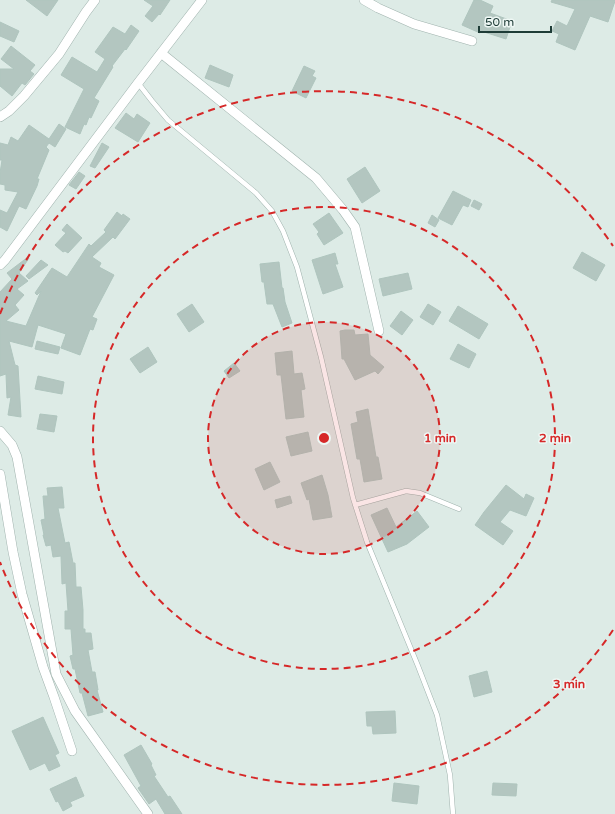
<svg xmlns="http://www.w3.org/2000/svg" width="615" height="814" font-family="'Varela Round',sans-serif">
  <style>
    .building { fill: #b3c6c0; stroke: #afc5be }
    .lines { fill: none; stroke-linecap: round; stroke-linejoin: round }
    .service-casing { stroke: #a0b3ae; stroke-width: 5.5 }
    .minor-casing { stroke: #a0b3ae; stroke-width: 10 }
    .service { stroke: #fff; stroke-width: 4.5 }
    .minor { stroke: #fff; stroke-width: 9 }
    .ring { fill: none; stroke: #d62828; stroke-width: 2; stroke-dasharray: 7 5 }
    .centre { fill: #d62828; stroke: #eef7f4; stroke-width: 2 }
    .ring-label { font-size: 12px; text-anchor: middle; font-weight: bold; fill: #d62828; stroke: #eef7f4; stroke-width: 3; stroke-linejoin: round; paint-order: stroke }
  </style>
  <rect width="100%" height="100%" fill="#ddebe6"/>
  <path class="building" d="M 26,0 L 58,0 L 47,16 Z
    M 144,0 L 170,0 L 160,15 L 159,14 L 152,22 L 145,16 L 153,6 Z
    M 474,0 L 480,0 L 493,6 L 490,13 L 512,21 L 506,39 L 481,31 L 480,33 L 462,25 Z
    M 552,0 L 615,0 L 615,1 L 608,22 L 590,16 L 575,50 L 556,42 L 559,34 L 552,31 L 557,21 L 567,26 L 575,9 L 551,2 Z
    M 0,22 L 19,31 L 14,42 L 0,36 Z
    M 131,25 L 139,31 L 126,50 L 125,49 L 112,66 L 113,67 L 94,98 L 99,101 L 91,118 L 89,117 L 86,125 L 84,124 L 80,134 L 65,127 L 84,89 L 61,75 L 72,57 L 97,72 L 105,59 L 95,52 L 113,27 L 125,34 Z
    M 11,46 L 35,65 L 30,71 L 34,74 L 25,85 L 22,83 L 12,96 L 0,86 L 0,69 L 14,69 L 1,59 Z
    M 210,65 L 233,75 L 229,87 L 205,78 Z
    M 304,66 L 315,71 L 312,76 L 316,78 L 306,98 L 292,91 Z
    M 126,113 L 134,119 L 137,114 L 150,123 L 138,142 L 115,128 Z
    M 59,124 L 66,129 L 55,147 L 49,143 L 46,147 L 49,150 L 37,179 L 39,179 L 37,186 L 26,209 L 19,206 L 7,231 L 0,227 L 0,210 L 7,213 L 18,192 L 5,190 L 5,185 L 0,184 L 0,173 L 2,160 L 0,160 L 0,143 L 8,145 L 11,137 L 18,141 L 29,125 L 49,139 Z
    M 102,143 L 109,147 L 95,168 L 90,166 Z
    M 365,167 L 380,191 L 362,203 L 347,179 Z
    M 79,172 L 85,176 L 76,189 L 69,185 Z
    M 453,191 L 471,200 L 468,207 L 463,205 L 452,225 L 438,218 Z
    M 474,200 L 482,204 L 479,210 L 471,206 Z
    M 117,212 L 122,216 L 123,214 L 130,219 L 115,239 L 113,237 L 92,257 L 101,263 L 99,267 L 114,275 L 92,317 L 97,319 L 93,330 L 90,329 L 80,355 L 61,348 L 66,334 L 38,325 L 32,347 L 9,341 L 15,365 L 18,366 L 21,417 L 8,415 L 11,397 L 7,398 L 6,374 L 0,376 L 0,292 L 12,279 L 7,273 L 28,257 L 29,258 L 19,273 L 28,281 L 17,289 L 24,295 L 15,305 L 19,310 L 6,321 L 26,326 L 41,291 L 37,295 L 35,293 L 52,268 L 67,277 L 89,244 L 91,246 L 106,232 L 104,230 Z
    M 329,213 L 343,233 L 324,245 L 317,234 L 319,232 L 313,224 Z
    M 432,215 L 439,220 L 435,227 L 428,223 Z
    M 67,224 L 82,238 L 68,253 L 65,251 L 63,252 L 55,245 L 66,233 L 62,230 Z
    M 582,252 L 605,265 L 596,281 L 573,268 Z
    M 335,253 L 338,264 L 335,264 L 343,287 L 323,294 L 312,260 Z
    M 41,260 L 48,265 L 29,279 L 26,276 Z
    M 279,262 L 282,288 L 283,288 L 285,302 L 292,323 L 282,327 L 273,304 L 267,304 L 264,282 L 262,282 L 260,264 Z
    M 408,273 L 412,289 L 383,296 L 379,279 Z
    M 192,304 L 204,322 L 189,332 L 177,314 Z
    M 428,304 L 441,312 L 433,325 L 420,317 Z
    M 458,306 L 488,324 L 479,339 L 449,321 Z
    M 401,311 L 413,320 L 402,335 L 390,326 Z
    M 345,330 L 354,330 L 355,335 L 368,334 L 370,355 L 384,367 L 378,374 L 375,371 L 355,380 L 344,359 L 342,359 L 340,331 Z
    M 37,341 L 60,347 L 58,354 L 35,349 Z
    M 458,344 L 476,354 L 469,368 L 450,359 Z
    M 148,347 L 157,362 L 140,373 L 130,359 Z
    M 292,351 L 294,374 L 302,373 L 305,389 L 301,390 L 304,417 L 286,419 L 281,375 L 277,375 L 275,353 Z
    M 234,363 L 240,371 L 229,378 L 224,371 Z
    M 38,376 L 64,382 L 62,394 L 35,389 Z
    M 368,409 L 376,457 L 378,457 L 382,479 L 364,482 L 360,459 L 357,459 L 351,424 L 358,422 L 356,412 Z
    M 40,414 L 57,416 L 54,432 L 37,429 Z
    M 308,432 L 312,451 L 291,456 L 286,437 Z
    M 270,462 L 280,482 L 264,490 L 255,469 Z
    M 322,475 L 328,495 L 332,517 L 313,520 L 309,499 L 307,500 L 301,483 Z
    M 506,485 L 524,499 L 526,494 L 534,498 L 526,516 L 510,510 L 500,522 L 513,531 L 503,545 L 475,525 L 484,512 Z
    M 62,487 L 64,508 L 58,508 L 65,543 L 69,542 L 73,563 L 75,563 L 76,587 L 81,587 L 83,610 L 83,629 L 85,629 L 85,633 L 91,633 L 93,649 L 88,650 L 92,672 L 95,672 L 98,690 L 97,690 L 103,712 L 88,716 L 82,693 L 80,693 L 75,669 L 73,669 L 70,656 L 73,655 L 71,629 L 65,629 L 65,611 L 68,611 L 66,583 L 62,584 L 61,556 L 53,557 L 51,545 L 46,546 L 43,535 L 44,535 L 41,520 L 45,519 L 43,496 L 48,496 L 47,488 Z
    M 290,496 L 292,503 L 277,508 L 275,500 Z
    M 387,508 L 396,527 L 417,511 L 429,527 L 407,544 L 388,552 L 371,515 Z
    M 487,671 L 492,692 L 474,697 L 469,676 Z
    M 395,711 L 396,733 L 373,734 L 372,726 L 367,726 L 366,712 Z
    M 43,717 L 59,753 L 55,755 L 60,766 L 49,771 L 45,763 L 30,770 L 12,731 Z
    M 141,745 L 152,764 L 151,765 L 156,775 L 154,776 L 168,797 L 170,796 L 182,814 L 165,814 L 156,799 L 149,804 L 138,788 L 141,786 L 124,755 Z
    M 76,777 L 84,796 L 70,802 L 72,806 L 63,811 L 58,801 L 56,802 L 50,789 Z
    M 394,783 L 419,786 L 417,804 L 392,801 Z
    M 493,783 L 517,784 L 516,796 L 492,795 Z"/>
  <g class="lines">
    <defs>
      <path id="service" d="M 138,83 L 152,101 L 168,120 L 256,193 L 272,211 L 283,231 L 297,267 L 321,357 L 353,498 L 367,542 L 418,666 L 437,715 L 450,775 L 453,814
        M 355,505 L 406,491 L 420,493 L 459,509"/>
      <path id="minor" d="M 364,0 L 378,8 L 414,24 L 472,41
        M 161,53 L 316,178 L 343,210 L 355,227 L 379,331
        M 0,117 L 9,111 L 24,96 L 59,54 L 86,12 L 95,0
        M 0,265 L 5,260 L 138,83 L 202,0
        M 0,431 L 12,445 L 17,457 L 56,674 L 75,711 L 148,814
        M 0,474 L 13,552 L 22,594 L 43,667 L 54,697 L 72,751"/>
    </defs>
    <use href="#service" class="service-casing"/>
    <use href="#minor" class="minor-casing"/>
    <use href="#service" class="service"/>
    <use href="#minor" class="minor"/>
  </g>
  <circle cx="324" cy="438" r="116" fill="#d62828" fill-opacity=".12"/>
  <g class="ring">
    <circle cx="324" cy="438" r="116"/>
    <circle cx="324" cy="438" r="231"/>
    <path d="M613 630A347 347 0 0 1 0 562M0 314A347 347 0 0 1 613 246"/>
  </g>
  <circle cx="324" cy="438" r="6" class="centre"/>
  <g class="ring-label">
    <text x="440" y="442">1 min</text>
    <text x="555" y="442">2 min</text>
    <text x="569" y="688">3 min</text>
  </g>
  <path d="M479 26v6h72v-6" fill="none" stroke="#1e3c37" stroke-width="2"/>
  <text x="485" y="26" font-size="12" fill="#1e3c37" stroke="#eef7f4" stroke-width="3" paint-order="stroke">50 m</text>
</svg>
